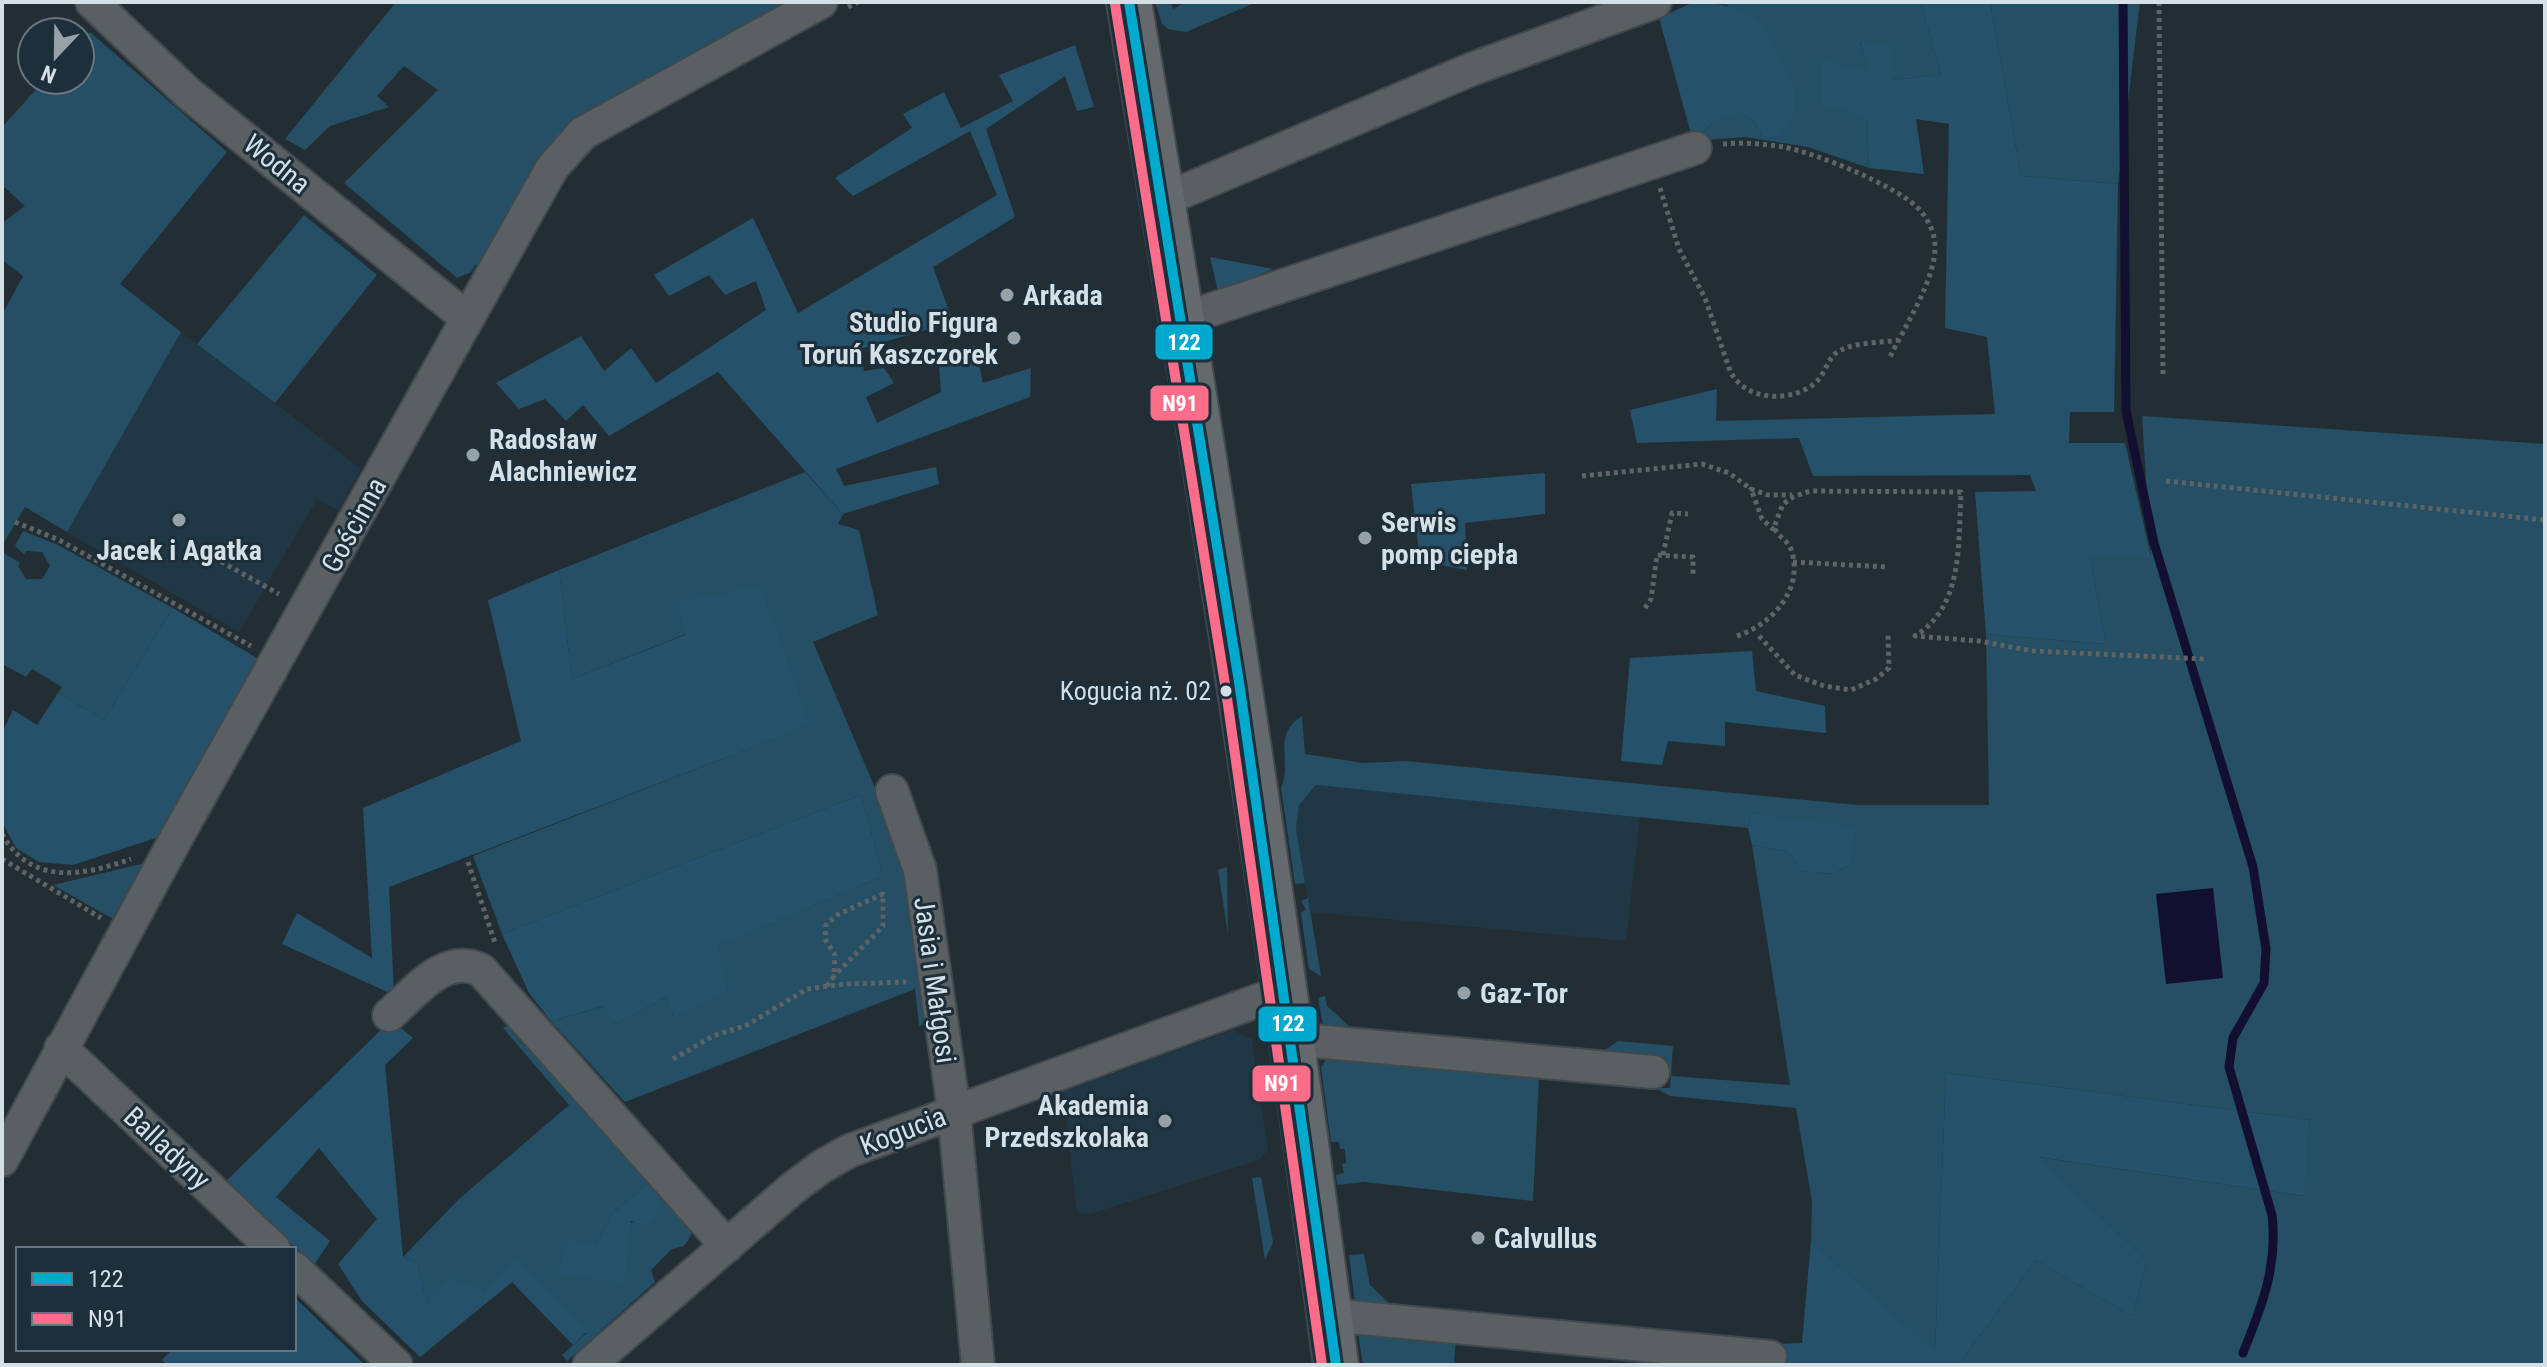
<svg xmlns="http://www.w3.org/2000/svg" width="2547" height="1367" font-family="'Roboto Condensed',sans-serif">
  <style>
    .built { fill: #203845 }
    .green { fill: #244f65 }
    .forest { fill: #25526a }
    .water { fill: #130f31 }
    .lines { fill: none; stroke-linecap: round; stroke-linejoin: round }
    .stream { stroke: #130f31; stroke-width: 9 }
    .minor-casing { stroke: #41494f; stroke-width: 36 }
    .secondary-casing { stroke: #41494f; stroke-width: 48 }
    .path { stroke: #5e6365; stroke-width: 5; stroke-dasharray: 4 4; stroke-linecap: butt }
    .minor { stroke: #5a5f61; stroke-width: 32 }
    .secondary { stroke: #646a6c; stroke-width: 44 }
    .bus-1-casing { stroke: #1d2f3a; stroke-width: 16 }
    .bus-2-casing { stroke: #1d2f3a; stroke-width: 16 }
    .bus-1 { stroke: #00a9ce; stroke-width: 10 }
    .bus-2 { stroke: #fb6d88; stroke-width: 10 }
    .poi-dot { fill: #96a1a8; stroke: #1d2f3a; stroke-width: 3 }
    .bus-dot { fill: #d4dfe6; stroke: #1d2f3a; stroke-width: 3 }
    .labels { text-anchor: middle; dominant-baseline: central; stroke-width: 6; stroke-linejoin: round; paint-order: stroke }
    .bus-label { font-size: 26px; fill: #d4dfe6; stroke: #1d2f3a; text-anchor: end }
    .street-label { font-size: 28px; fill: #d4dfe6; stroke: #1d2f3a }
    .poi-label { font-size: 28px; font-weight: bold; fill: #d4dfe6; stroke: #1d2f3a; text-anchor: start }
    .line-badge { stroke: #1d2f3a; stroke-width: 3 }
    .badge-label { font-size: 22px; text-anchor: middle; font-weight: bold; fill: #fff }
  </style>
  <rect width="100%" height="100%" fill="#232e34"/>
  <path class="built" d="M 181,332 L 361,469 L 338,510 L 317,499 L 239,632 L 67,532 Z
    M 1316,785 L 1640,816 L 1626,941 L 1310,912 L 1296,829 L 1299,805 Z
    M 1233,1030 L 1252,1040 L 1268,1150 L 1259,1160 L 1090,1214 L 1077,1213 L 1063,1092 Z"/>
  <path class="green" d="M 396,2 L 798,2 L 674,65 L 563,136 L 484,267 L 475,265 L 471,272 L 457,278 L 344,183 L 438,90 L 404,66 L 377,96 L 389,107 L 330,126 L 305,150 L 285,139 Z
    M 1155,2 L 1171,2 L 1173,9 L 1186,2 L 1257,2 L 1186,32 L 1168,29 L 1162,24 Z
    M 1704,2 L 1921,2 L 1941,75 L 1892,80 L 1891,45 L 1860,42 L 1871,72 L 1822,61 L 1867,117 L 1869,168 L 1808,147 L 1745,137 L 1693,141 L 1714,121 L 1740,110 L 1754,121 L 1762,136 L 1727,5 Z
    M 1990,2 L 2140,2 L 2118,184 L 2021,176 Z
    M 90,32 L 227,152 L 120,284 L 181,332 L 67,532 L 25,507 L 2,546 L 2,315 L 23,276 L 2,260 L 2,223 L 25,206 L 2,185 L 2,127 L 45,80 L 80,80 L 80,43 Z
    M 304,215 L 377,275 L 275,403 L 197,344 Z
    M 2142,416 L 2545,444 L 2545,1365 L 1958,1365 L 2036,1260 L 2132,1316 L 2147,1261 L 2038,1157 L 2303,1196 L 2310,1120 L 1946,1073 L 1935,1353 L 1811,1241 L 1812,1202 L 1796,1108 L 1670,1096 L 1655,1088 L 1670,1088 L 1671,1076 L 1663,1077 L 1645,1057 L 1635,1053 L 1615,1060 L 1340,1038 L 1324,1030 L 1318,998 L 1325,996 L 1327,1006 L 1358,1034 L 1597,1056 L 1618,1041 L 1673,1046 L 1671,1076 L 1790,1085 L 1752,845 L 1788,851 L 1801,871 L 1834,874 L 1851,864 L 1854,829 L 1752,813 L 1748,828 L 1316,785 L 1299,805 L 1296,829 L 1305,883 L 1295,884 L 1281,788 C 1293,761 1271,736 1302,716 L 1305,754 L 1364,763 L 1405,761 L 1857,805 L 1989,805 L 1986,634 L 2106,644 L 2090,557 L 2151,556 Z
    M 805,472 L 843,514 L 838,524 L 859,530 L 878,615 L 813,642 L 875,788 L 904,778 L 885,789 L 911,869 L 933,1023 L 919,1026 L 915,989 L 625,1102 L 551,1021 L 605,1006 L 615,1024 L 666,997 L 674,1017 L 717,946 L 883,876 L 861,795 L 502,934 L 473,856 L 809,725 L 678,602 L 686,634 L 572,679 L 559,570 Z
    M 23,531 L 58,545 L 173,608 L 104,720 L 58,693 L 62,687 L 32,669 L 26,677 L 2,664 L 2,552 L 20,563 L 18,566 L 26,579 L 42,579 L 50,566 L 42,552 L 26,551 L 24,554 L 15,546 Z
    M 149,862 L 115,920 L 53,885 Z
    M 1227,867 L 1228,934 L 1218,870 Z
    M 1308,898 L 1321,976 L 1309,969 L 1301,913 L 1306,909 L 1301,901 Z
    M 512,1023 L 512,1032 L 524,1046 L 532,1046 L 652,1180 L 613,1213 L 596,1246 L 557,1274 L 668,1198 L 692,1230 L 691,1236 L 684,1246 L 672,1249 L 651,1270 L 655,1282 L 567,1361 L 562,1355 L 587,1333 L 517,1258 L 483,1291 L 427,1307 L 418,1264 L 403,1257 L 459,1199 L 569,1105 L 503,1028 Z
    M 1326,1052 L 1539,1077 L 1533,1201 L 1364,1182 L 1337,1185 L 1336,1175 L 1344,1173 L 1342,1164 L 1346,1163 L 1345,1149 L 1340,1149 L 1339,1142 L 1331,1142 L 1321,1067 L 1326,1060 Z
    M 1261,1177 L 1273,1242 L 1265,1260 L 1252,1178 Z
    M 1364,1254 L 1370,1285 L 1391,1305 L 1525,1317 L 1522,1324 L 1356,1311 L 1349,1255 Z
    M 1358,1333 L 1456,1336 L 1454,1365 L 1363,1365 Z"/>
  <path class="forest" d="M 1694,2 C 1717,2 1745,8 1762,26 C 1768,34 1772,45 1777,53 C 1796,84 1805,108 1779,137 L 1762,136 L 1754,121 L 1740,111 L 1714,121 L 1693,141 L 1659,18 Z
    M 1921,2 L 1990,2 L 2021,176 L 2118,184 L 2114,412 L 2070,412 L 2069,443 L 2125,443 L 2151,557 L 2090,557 L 2106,644 L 1986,634 L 1975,492 L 2036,491 L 2030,475 L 1813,476 L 1799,438 L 1637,443 L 1630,410 L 1717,389 L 1716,421 L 1995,414 L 1987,337 L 1945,328 L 1949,124 L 1916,119 L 1924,174 L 1869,168 L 1867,118 L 1822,104 L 1822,60 L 1870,71 L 1860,41 L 1892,45 L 1892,80 L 1941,75 Z
    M 1075,45 L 1094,107 L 1077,111 L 1065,76 L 986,129 L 1015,217 L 933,267 L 953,322 L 860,349 L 864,371 L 884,368 L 894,383 L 866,397 L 877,423 L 941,392 L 938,351 L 975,346 L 983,383 L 1031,368 L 1030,397 L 836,469 L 844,486 L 936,467 L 939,484 L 843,514 L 718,372 L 609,436 L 583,405 L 566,421 L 545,399 L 519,409 L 496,383 L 581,336 L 604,371 L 631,348 L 656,383 L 766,310 L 756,281 L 725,295 L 709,275 L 669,296 L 654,275 L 753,218 L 798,313 L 997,195 L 970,131 L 853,196 L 835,178 L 912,128 L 903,114 L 944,92 L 961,128 L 1013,101 L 999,75 Z
    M 1210,257 L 1273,269 L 1218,291 Z
    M 1545,473 L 1545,514 L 1465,523 L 1467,570 L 1420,561 L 1411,484 Z
    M 559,570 L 572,679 L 685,635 L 678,602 L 760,586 L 810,725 L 389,887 L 394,995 L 282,944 L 297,913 L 372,958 L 363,808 L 521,741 L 488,600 Z
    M 173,608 L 260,660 L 162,836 L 73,865 L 39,862 L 16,848 L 2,822 L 2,733 L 13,710 L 37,725 L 58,693 L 104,720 Z
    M 1752,651 L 1756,691 L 1825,706 L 1826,733 L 1725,722 L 1725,746 L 1668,741 L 1662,765 L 1621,761 L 1630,658 Z
    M 861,795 L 883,876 L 718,946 L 727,990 L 674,1017 L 666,997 L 615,1024 L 604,1006 L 551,1021 L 529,993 L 502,934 Z
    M 1752,813 L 1855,827 L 1851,864 L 1834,874 L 1801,871 L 1788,851 L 1752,845 L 1748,828 Z
    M 391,1020 L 413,1038 L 385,1065 L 403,1257 L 418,1264 L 427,1306 L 450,1277 L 483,1291 L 517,1257 L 587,1332 L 573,1345 L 512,1282 L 420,1357 L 362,1301 L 338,1264 L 377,1219 L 319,1148 L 276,1197 L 330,1241 L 314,1265 L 225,1182 Z
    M 1946,1073 L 2310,1120 L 2304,1196 L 2039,1157 L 2147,1261 L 2132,1316 L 2036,1260 L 1958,1365 L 1728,1365 L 1729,1346 L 1802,1343 L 1811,1241 L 1935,1352 Z
    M 652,1180 L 668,1198 L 648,1225 L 631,1221 L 624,1283 L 557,1274 L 569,1239 L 596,1246 L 613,1213 Z
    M 294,1297 L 365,1365 L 167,1365 L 162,1360 L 173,1349 L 294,1349 Z"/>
  <path class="water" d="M 2213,888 L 2223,978 L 2166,984 L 2156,894 Z"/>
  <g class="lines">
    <path class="stream" d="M 2123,2 L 2126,411 L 2154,543 L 2253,867 L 2266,949 L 2264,983 L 2233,1038 L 2229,1067 L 2272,1215 C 2278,1266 2262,1306 2243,1353"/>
    <defs>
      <path id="minor" d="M 92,2 L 189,94 L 467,318
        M 1163,200 L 1472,69 L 1655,2
        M 1183,319 L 1695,148
        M 892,791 L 920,870 L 954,1111 L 978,1365
        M 389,1015 C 415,993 444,952 481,970 L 727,1246
        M 1292,1039 L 1653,1072
        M 61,1048 L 274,1249
        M 2,1160 L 178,835 L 552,168 L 583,133 L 821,2
        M 294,1268 L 396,1365
        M 1329,1315 L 1770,1357
        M 589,1365 L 793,1188 L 821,1167 L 849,1151 L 1284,991"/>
      <path id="secondary" d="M 1129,2 C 1206,455 1276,909 1336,1365"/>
    </defs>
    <use href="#minor" class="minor-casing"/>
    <use href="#secondary" class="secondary-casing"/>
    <path class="path" d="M 2159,2 L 2163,375
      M 848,7 L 858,2
      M 1723,144 C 1743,142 1765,144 1784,147 C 1818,154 1892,184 1917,207 C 1927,217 1934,230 1935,245 C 1936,279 1905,326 1890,357
      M 1660,188 L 1679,249 L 1705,298 L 1730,371 C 1745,401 1789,403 1814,384 C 1826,375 1827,356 1841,350 C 1857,342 1881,343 1898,340
      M 1582,476 L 1702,464 L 1729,473 L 1751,489
      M 2166,481 L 2545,520
      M 15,522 L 59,540 L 251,646
      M 1774,530 L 1762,519 L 1751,489 L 1768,495 L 1792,495
      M 200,550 L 279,594
      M 1663,555 L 1672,513 L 1688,514
      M 1793,562 L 1888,567
      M 1645,608 L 1651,599 L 1657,555 L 1693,557 L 1693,577
      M 1737,636 C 1771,625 1803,591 1792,552 C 1789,540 1778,538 1774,527 L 1783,504 L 1793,497 L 1810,491 L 1961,492 C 1958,542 1964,606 1915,636 L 1979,641 L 2033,651 L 2205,659
      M 1759,636 L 1795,675 L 1824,686 L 1851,690 L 1876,679 L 1889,668 L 1888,635
      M 2,834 C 31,886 82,876 131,859
      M 2,859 L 101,918
      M 468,862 L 495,943
      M 827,986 L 834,976 L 835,955 L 825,939 L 826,925 L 837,915 L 883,894 L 883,926 L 834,976
      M 673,1059 L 713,1036 L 747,1025 L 807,989 L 844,984 L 906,982"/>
    <use href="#minor" class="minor"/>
    <use href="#secondary" class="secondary"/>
    <defs>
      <path id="bus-1" d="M 1129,2 L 1239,682 L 1336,1365"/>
      <path id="bus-2" d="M 1115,4 L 1225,684 L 1322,1365"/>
    </defs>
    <use href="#bus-1" class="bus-1-casing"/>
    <use href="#bus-2" class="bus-2-casing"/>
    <use href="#bus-1" class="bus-1"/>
    <use href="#bus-2" class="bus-2"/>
  </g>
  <g class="poi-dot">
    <circle cx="1007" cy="295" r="8"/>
    <circle cx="1014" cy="338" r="8"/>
    <circle cx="473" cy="455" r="8"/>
    <circle cx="179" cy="520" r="8"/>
    <circle cx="1365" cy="538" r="8"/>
    <circle cx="1464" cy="993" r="8"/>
    <circle cx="1165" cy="1121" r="8"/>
    <circle cx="1478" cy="1238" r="8"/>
  </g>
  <circle class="bus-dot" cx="1226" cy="691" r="7"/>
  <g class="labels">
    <g class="bus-label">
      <text x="1211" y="691">Kogucia nż. 02</text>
    </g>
    <g class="street-label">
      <text transform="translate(277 164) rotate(39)">Wodna</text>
      <text transform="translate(354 525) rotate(-61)">Gościnna</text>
      <text transform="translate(935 980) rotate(82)">Jasia i Małgosi</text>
      <text transform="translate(903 1131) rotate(-21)">Kogucia</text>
      <text transform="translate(167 1148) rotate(43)">Balladyny</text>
    </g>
    <g class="poi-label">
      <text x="1023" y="295">Arkada</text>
      <text x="998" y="322" text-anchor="end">Studio Figura<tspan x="998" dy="32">Toruń Kaszczorek</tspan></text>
      <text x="489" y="439">Radosław<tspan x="489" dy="32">Alachniewicz</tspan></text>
      <text x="1381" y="522">Serwis<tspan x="1381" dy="32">pomp ciepła</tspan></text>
      <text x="179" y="550" text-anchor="middle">Jacek i Agatka</text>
      <text x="1480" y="993">Gaz-Tor</text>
      <text x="1149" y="1105" text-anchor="end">Akademia<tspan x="1149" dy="32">Przedszkolaka</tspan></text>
      <text x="1494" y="1238">Calvullus</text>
    </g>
  </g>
  <g class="line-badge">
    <rect x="1154" y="323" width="60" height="38" rx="8" fill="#00a9ce"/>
    <rect x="1149" y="384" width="61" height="38" rx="8" fill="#fb6d88"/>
    <rect x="1257" y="1005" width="61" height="38" rx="8" fill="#00a9ce"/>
    <rect x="1251" y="1064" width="61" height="39" rx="8" fill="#fb6d88"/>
  </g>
  <g class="badge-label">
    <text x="1184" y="350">122</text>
    <text x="1180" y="411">N91</text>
    <text x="1288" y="1031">122</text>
    <text x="1282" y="1091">N91</text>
  </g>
  <rect width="2547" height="1367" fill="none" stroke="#d4dfe6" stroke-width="8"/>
  <rect x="16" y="1247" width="280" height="104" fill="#1d2f3a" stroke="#66757f" stroke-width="2"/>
  <rect x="32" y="1273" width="40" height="12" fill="#00a9ce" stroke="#66757f" stroke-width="2"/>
  <text x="88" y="1287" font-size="24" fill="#d4dfe6">122</text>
  <rect x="32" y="1313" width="40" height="12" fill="#fb6d88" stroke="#66757f" stroke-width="2"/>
  <text x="88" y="1327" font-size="24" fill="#d4dfe6">N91</text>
  <g transform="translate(56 56) rotate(202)"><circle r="38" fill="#1d2f3a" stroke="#66757f" stroke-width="2"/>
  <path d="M0-6L14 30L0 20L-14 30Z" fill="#96a1a8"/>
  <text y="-12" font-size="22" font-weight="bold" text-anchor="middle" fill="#d4dfe6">N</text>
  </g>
</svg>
